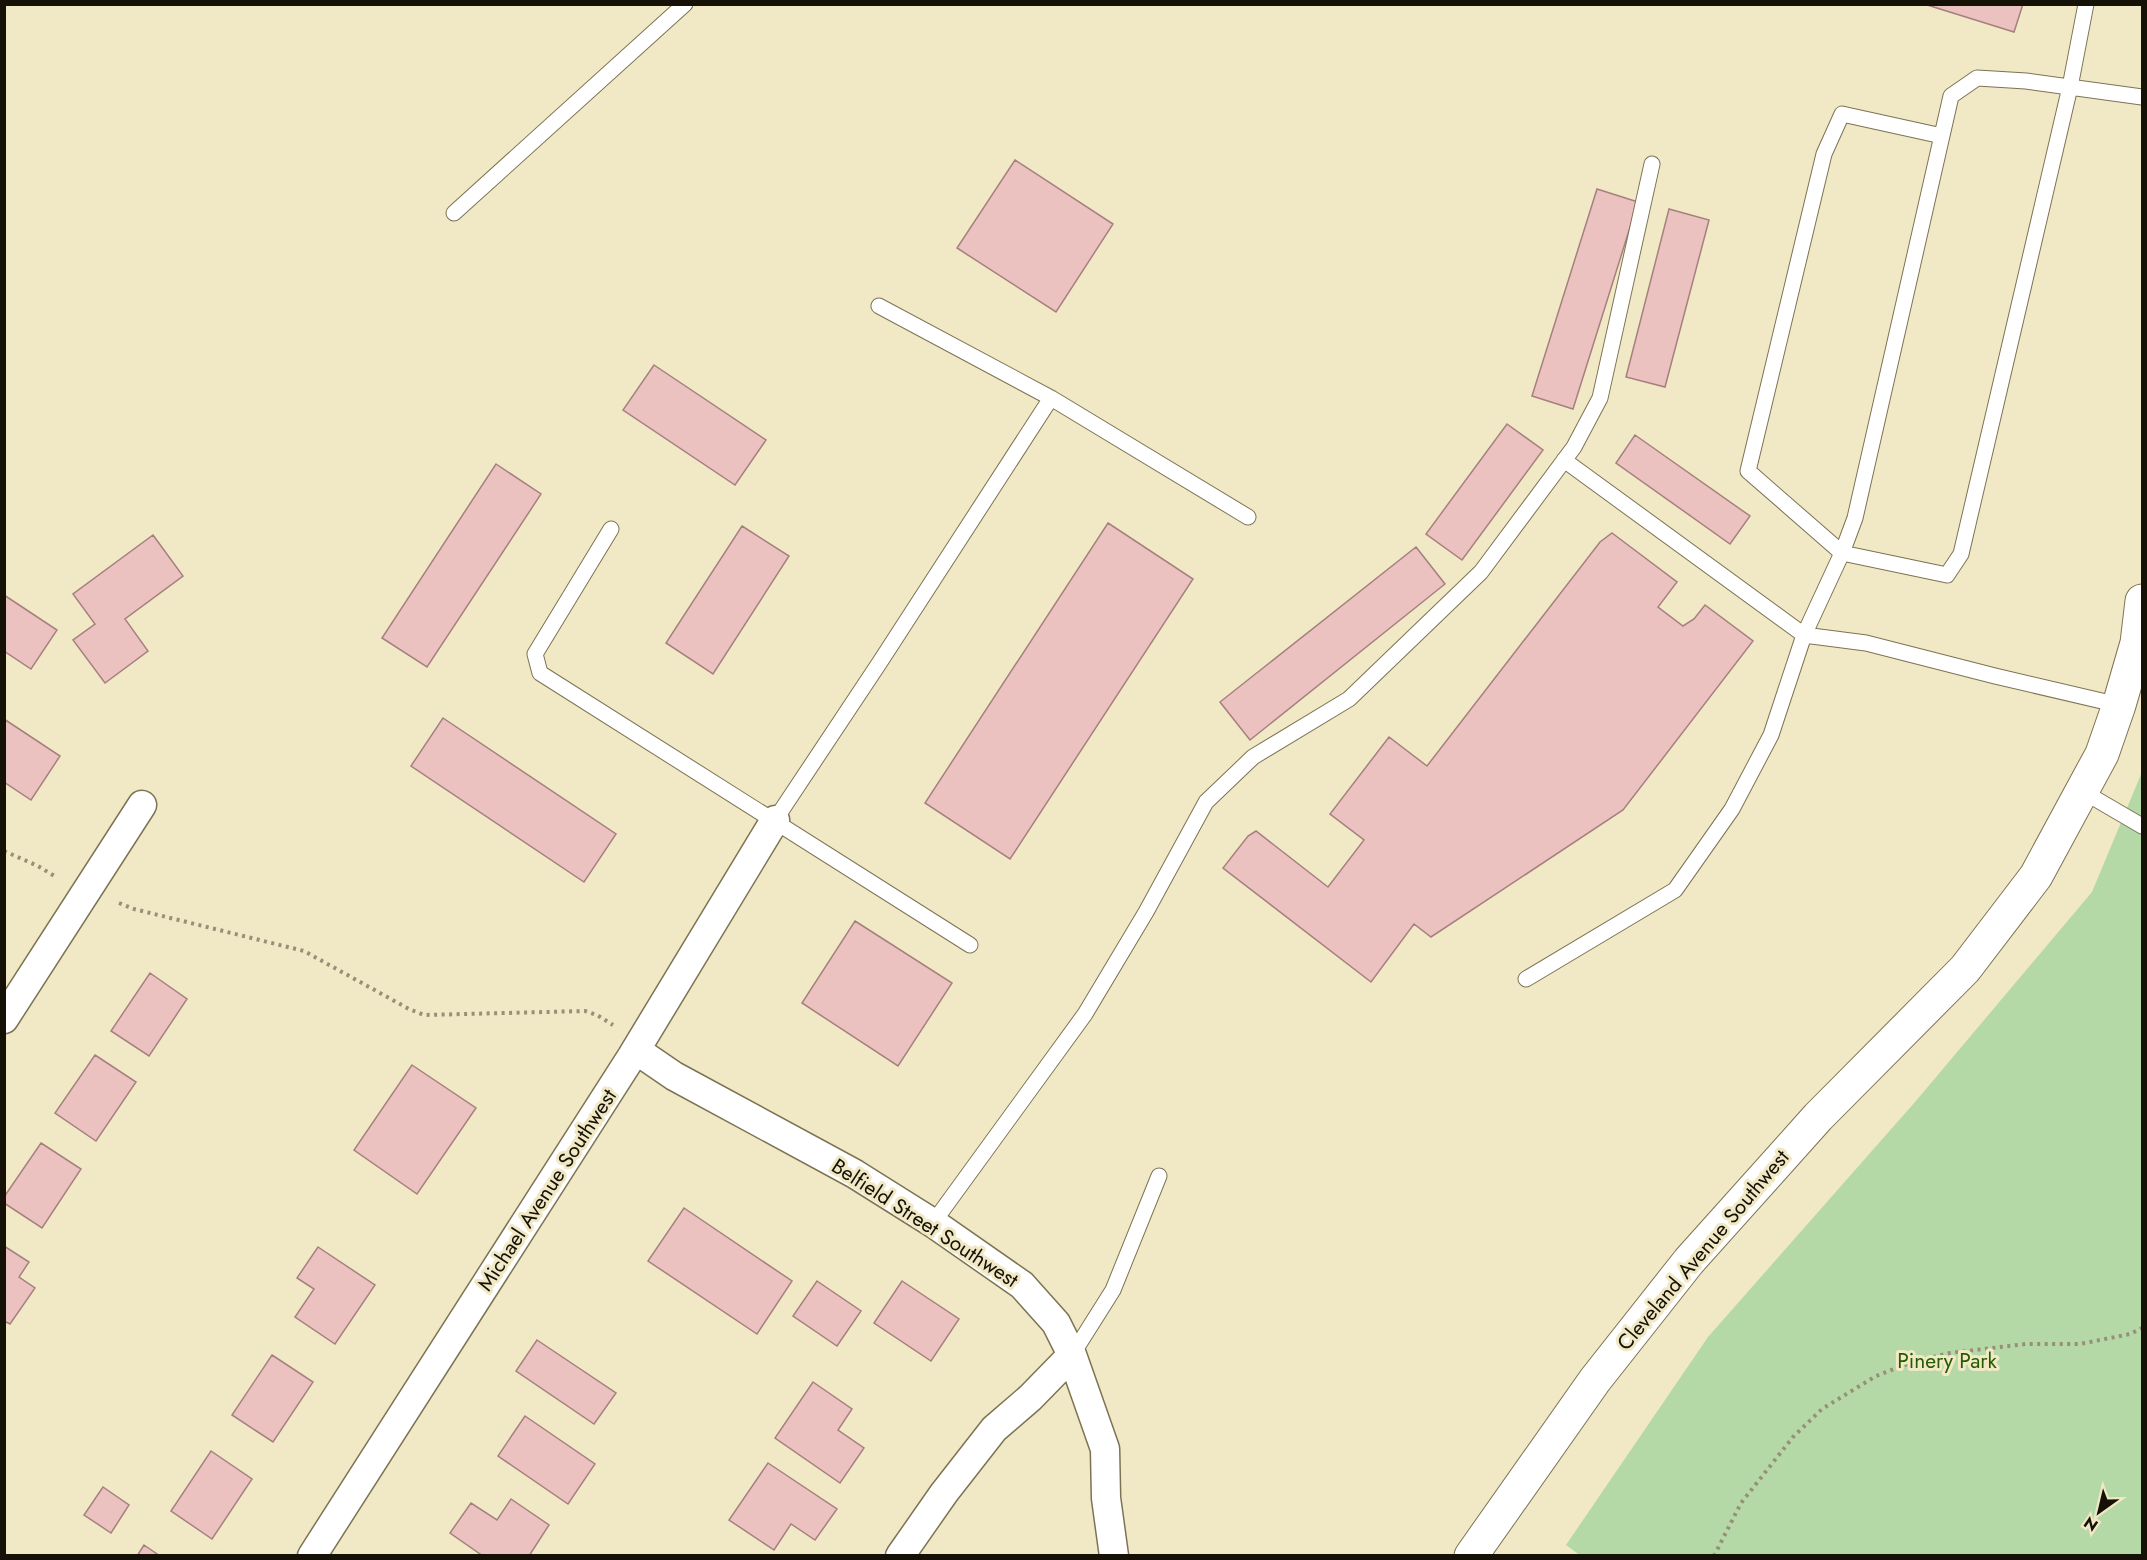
<svg xmlns="http://www.w3.org/2000/svg" width="2147" height="1560" font-family="Jost,sans-serif">
  <style>
    .green { fill: #b4d9a7 }
    .building { fill: #ebc2c0; stroke: #a5807e; stroke-width: 1.5 }
    .lines { fill: none; stroke-linecap: round; stroke-linejoin: round }
    .lane-casing { stroke: #7c7354; stroke-width: 17 }
    .street-casing { stroke: #7c7354; stroke-width: 31 }
    .secondary-casing { stroke: #7c7354; stroke-width: 35 }
    .path { stroke: #979077; stroke-width: 4; stroke-dasharray: 3 4.5; stroke-linecap: butt }
    .lane { stroke: #fff; stroke-width: 15 }
    .street { stroke: #fff; stroke-width: 28 }
    .secondary { stroke: #fff; stroke-width: 33 }
    .labels { text-anchor: middle; dominant-baseline: central; stroke-width: 6; stroke-linejoin: round; paint-order: stroke }
    .street-label { font-size: 21px; fill: #151106; stroke: #f1e8c5 }
    .park-label { font-size: 21px; fill: #245b01; stroke: #f1e8c5 }
  </style>
  <rect width="100%" height="100%" fill="#f1e8c5"/>
  <path class="green" d="M 2142,772 L 2142,1555 L 1581,1556 L 1566,1545 L 1708,1337 L 1915,1102 L 2092,892 Z"/>
  <path class="building" d="M 1924,4 L 2023,4 L 2014,32 Z
    M 1015,160 L 1113,224 L 1056,312 L 957,248 Z
    M 1597,189 L 1638,202 L 1573,409 L 1532,396 Z
    M 1669,209 L 1709,220 L 1665,387 L 1626,377 Z
    M 654,365 L 766,440 L 735,485 L 623,410 Z
    M 1507,424 L 1543,450 L 1462,560 L 1426,534 Z
    M 1635,435 L 1750,516 L 1730,544 L 1616,463 Z
    M 496,464 L 541,494 L 427,667 L 382,638 Z
    M 1108,523 L 1193,579 L 1010,859 L 925,803 Z
    M 742,526 L 789,556 L 713,674 L 666,643 Z
    M 1612,533 L 1677,582 L 1658,607 L 1683,626 L 1694,619 L 1705,605 L 1753,641 L 1623,810 L 1431,937 L 1414,924 L 1371,982 L 1223,868 L 1248,836 L 1256,831 L 1328,887 L 1364,840 L 1330,814 L 1389,737 L 1427,766 L 1600,542 Z
    M 153,535 L 183,576 L 125,619 L 148,651 L 105,683 L 73,640 L 95,624 L 73,594 Z
    M 1416,547 L 1445,584 L 1250,740 L 1220,702 Z
    M 4,595 L 57,630 L 31,669 L 4,651 Z
    M 443,718 L 616,834 L 584,882 L 411,766 Z
    M 4,719 L 60,756 L 31,800 L 4,782 Z
    M 855,921 L 952,983 L 898,1066 L 802,1003 Z
    M 150,973 L 187,999 L 149,1056 L 111,1031 Z
    M 95,1055 L 136,1082 L 96,1141 L 55,1113 Z
    M 412,1065 L 476,1108 L 417,1194 L 354,1150 Z
    M 41,1143 L 81,1169 L 42,1228 L 4,1203 L 4,1197 Z
    M 684,1208 L 792,1281 L 757,1334 L 648,1261 Z
    M 4,1246 L 29,1262 L 19,1277 L 35,1288 L 10,1324 L 4,1321 Z
    M 318,1247 L 375,1285 L 335,1344 L 295,1317 L 314,1289 L 297,1278 Z
    M 817,1281 L 861,1311 L 837,1346 L 793,1316 Z
    M 902,1281 L 959,1319 L 931,1361 L 874,1323 Z
    M 537,1340 L 616,1393 L 594,1424 L 516,1371 Z
    M 272,1355 L 313,1382 L 273,1442 L 232,1415 Z
    M 813,1382 L 852,1409 L 838,1430 L 864,1448 L 840,1483 L 775,1438 Z
    M 525,1416 L 595,1464 L 568,1504 L 498,1456 Z
    M 211,1451 L 252,1479 L 212,1539 L 171,1511 Z
    M 768,1463 L 837,1509 L 815,1540 L 791,1524 L 774,1550 L 729,1520 Z
    M 103,1487 L 129,1505 L 111,1533 L 84,1515 Z
    M 511,1499 L 549,1525 L 529,1556 L 483,1556 L 450,1533 L 471,1503 L 497,1520 Z
    M 144,1545 L 160,1556 L 137,1556 Z"/>
  <g class="lines">
    <defs>
      <path id="lane" d="M 1942,136 L 1842,114 L 1824,154 L 1748,471 L 1842,553 L 1947,575 L 1961,554 L 2070,87 L 2086,4
        M 454,213 L 685,4
        M 879,306 L 1051,398 L 1248,517
        M 1564,460 L 1804,635 L 1866,643 L 1995,676 L 2119,705
        M 611,529 L 535,654 L 540,673 L 970,945
        M 2082,791 L 2142,826
        M 775,820 L 880,662 L 1051,398
        M 1526,979 L 1675,890 L 1732,809 L 1771,735 L 1804,635 L 1842,553 L 1855,518 L 1951,96 L 1977,78 L 2026,81 L 2142,97
        M 933,1223 L 1085,1014 L 1146,912 L 1206,802 L 1253,757 L 1349,699 L 1481,572 L 1574,447 L 1600,398 L 1652,164
        M 1072,1355 L 1113,1290 L 1159,1176"/>
      <path id="street" d="M 4,1019 L 142,805
        M 636,1050 L 674,1076 L 855,1174 L 933,1223 L 1022,1285 L 1056,1323 L 1072,1355 L 1105,1449 L 1106,1498 L 1114,1556
        M 312,1556 L 632,1056 L 775,820
        M 900,1556 L 944,1493 L 994,1429 L 1030,1398 L 1072,1355"/>
      <path id="secondary" d="M 1471,1556 L 1595,1380 L 1689,1261 L 1818,1117 L 1965,969 L 2036,876 L 2102,754 L 2119,705 L 2137,643 L 2142,601"/>
    </defs>
    <use href="#lane" class="lane-casing"/>
    <use href="#street" class="street-casing"/>
    <use href="#secondary" class="secondary-casing"/>
    <path class="path" d="M 4,851 L 38,866 L 56,877
      M 119,903 L 134,909 L 304,951 L 409,1009 L 424,1015 L 585,1011 L 597,1015 L 613,1025
      M 1714,1556 L 1741,1503 L 1793,1437 L 1822,1409 L 1876,1376 L 1915,1361 L 1950,1353 L 2026,1344 L 2080,1344 L 2130,1334 L 2142,1328"/>
    <use href="#lane" class="lane"/>
    <use href="#street" class="street"/>
    <use href="#secondary" class="secondary"/>
  </g>
  <g class="labels">
    <g class="street-label">
      <text transform="translate(547 1190) rotate(-57)">Michael Avenue Southwest</text>
      <text transform="translate(925 1223) rotate(33)">Belfield Street Southwest</text>
      <text transform="translate(1703 1250) rotate(-50)">Cleveland Avenue Southwest</text>
    </g>
    <g class="park-label">
      <text x="1947" y="1361">Pinery Park</text>
    </g>
  </g>
  <rect width="2147" height="1560" fill="none" stroke="#151106" stroke-width="12"/>
  <g transform="translate(2099 1512) rotate(214)" stroke="#f1e8c5" stroke-width="4.5" paint-order="stroke">
  <path d="M0-4.5L10 22L0 15L-10 22Z" fill="#151106"/>
  <text y="-9" font-size="16" font-weight="bold" text-anchor="middle" fill="#151106">N</text>
  </g>
</svg>
